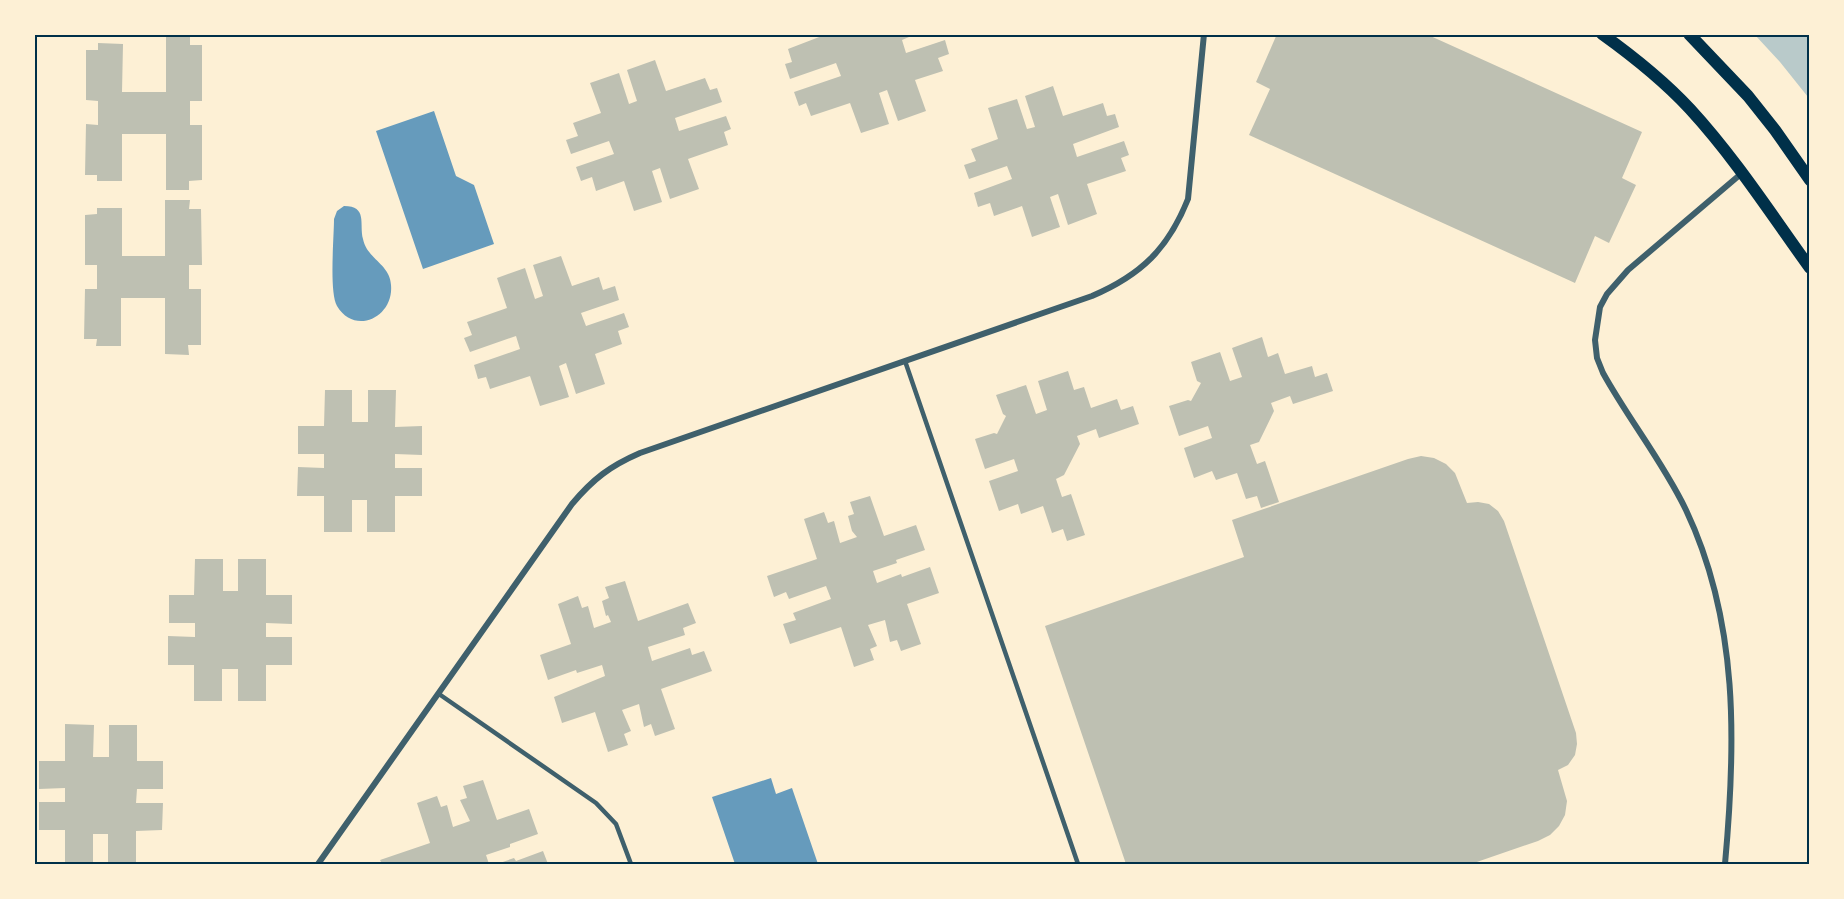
<svg xmlns="http://www.w3.org/2000/svg" width="1844" height="899" font-family="'Fira Sans',sans-serif">
  <style>
    .green { fill: #b9caca }
    .water { fill: #669bbc }
    .building { fill: #bec0b2 }
    .lines { fill: none; stroke-linecap: round; stroke-linejoin: round }
    .service { stroke: #3f606c; stroke-width: 4.5 }
    .minor { stroke: #3f606c; stroke-width: 6 }
    .secondary { stroke: #003049; stroke-width: 12 }
    .neatline { fill: none; stroke: #003049; stroke-width: 2 }
  </style>
  <rect width="100%" height="100%" fill="#fdf0d5"/>
  <path class="green" d="M 1755,35 L 1809,35 L 1809,97 L 1808,97 L 1780,62 Z"/>
  <path class="water" d="M 434,111 L 456,176 L 474,185 L 494,244 L 423,269 L 376,131 Z
    M 344,206 C 368,206 359,224 363,239 C 367,259 390,264 391,285 C 394,317 355,336 337,306 C 329,292 334,238 334,219 L 337,211 Z
    M 771,778 L 776,794 L 792,788 L 818,864 L 735,864 L 712,797 Z"/>
  <path class="building" d="M 827,34 L 916,34 L 902,40 L 906,53 L 945,40 L 949,54 L 938,58 L 943,71 L 915,80 L 926,111 L 898,121 L 887,90 L 879,93 L 889,124 L 861,133 L 850,103 L 811,116 L 806,103 L 799,106 L 794,92 L 841,76 L 836,63 L 790,79 L 785,64 L 792,62 L 788,49 Z
    M 1277,34 L 1426,34 L 1642,132 L 1622,178 L 1636,185 L 1609,243 L 1595,236 L 1575,283 L 1249,135 L 1270,89 L 1256,82 Z
    M 166,35 L 190,35 L 190,45 L 202,45 L 202,101 L 190,101 L 190,125 L 202,125 L 202,180 L 189,181 L 189,190 L 166,190 L 166,134 L 122,134 L 122,181 L 97,181 L 97,175 L 85,175 L 86,124 L 98,125 L 98,101 L 86,100 L 86,50 L 98,50 L 98,43 L 123,44 L 122,92 L 166,92 Z
    M 655,60 L 666,91 L 705,78 L 710,90 L 717,88 L 722,102 L 675,118 L 679,131 L 726,116 L 731,129 L 724,132 L 728,145 L 688,159 L 699,189 L 670,199 L 660,168 L 652,171 L 662,202 L 634,211 L 624,181 L 596,191 L 592,177 L 581,181 L 576,167 L 614,154 L 609,141 L 571,154 L 566,140 L 578,136 L 573,123 L 601,113 L 590,83 L 619,73 L 629,104 L 637,101 L 627,70 Z
    M 1053,86 L 1063,116 L 1103,103 L 1107,116 L 1115,114 L 1119,127 L 1073,144 L 1077,157 L 1124,141 L 1129,155 L 1121,158 L 1126,171 L 1087,184 L 1097,214 L 1068,225 L 1058,194 L 1050,197 L 1060,227 L 1032,237 L 1022,206 L 994,216 L 990,203 L 978,207 L 974,193 L 1012,179 L 1007,166 L 969,179 L 964,165 L 976,161 L 971,149 L 998,139 L 988,108 L 1017,99 L 1027,129 L 1035,127 L 1025,96 Z
    M 165,200 L 190,200 L 189,209 L 201,209 L 202,265 L 189,265 L 189,289 L 201,289 L 201,345 L 188,345 L 189,355 L 165,354 L 165,298 L 121,298 L 121,346 L 96,346 L 97,339 L 84,339 L 85,289 L 97,289 L 97,265 L 85,265 L 85,215 L 97,214 L 97,208 L 122,208 L 122,256 L 165,256 Z
    M 561,256 L 572,286 L 599,277 L 603,290 L 615,286 L 619,300 L 581,313 L 586,326 L 624,313 L 629,327 L 618,331 L 622,344 L 595,354 L 605,384 L 576,394 L 566,363 L 559,366 L 569,397 L 540,406 L 530,376 L 490,389 L 486,377 L 478,379 L 474,365 L 520,349 L 516,336 L 470,352 L 464,338 L 472,335 L 467,322 L 507,308 L 497,278 L 525,268 L 535,299 L 543,296 L 533,265 Z
    M 1262,337 L 1268,357 L 1278,353 L 1285,374 L 1312,366 L 1315,377 L 1327,373 L 1333,391 L 1293,404 L 1290,396 L 1271,403 L 1274,411 L 1259,442 L 1250,445 L 1257,464 L 1265,461 L 1279,502 L 1261,508 L 1257,496 L 1246,499 L 1237,473 L 1216,480 L 1212,471 L 1194,478 L 1184,448 L 1212,438 L 1208,426 L 1179,436 L 1169,406 L 1188,400 L 1191,401 L 1201,383 L 1197,381 L 1191,362 L 1220,352 L 1230,381 L 1242,377 L 1232,348 Z
    M 1068,371 L 1074,390 L 1084,387 L 1091,408 L 1117,399 L 1121,410 L 1133,406 L 1139,424 L 1099,438 L 1096,429 L 1077,436 L 1080,444 L 1064,475 L 1056,479 L 1062,497 L 1071,494 L 1085,535 L 1067,541 L 1063,529 L 1052,533 L 1043,506 L 1021,514 L 1018,504 L 999,511 L 989,481 L 1018,471 L 1014,459 L 985,469 L 975,439 L 994,433 L 997,434 L 1006,416 L 1003,414 L 996,395 L 1026,385 L 1036,414 L 1047,410 L 1038,381 Z
    M 325,390 L 352,390 L 352,422 L 368,422 L 368,390 L 396,390 L 395,427 L 422,426 L 422,455 L 395,454 L 395,468 L 422,468 L 422,496 L 395,496 L 395,532 L 367,532 L 367,500 L 352,500 L 352,532 L 324,532 L 324,496 L 297,496 L 298,467 L 324,468 L 324,454 L 298,454 L 298,426 L 324,426 Z
    M 1421,456 L 1434,458 L 1446,464 L 1455,473 L 1467,503 L 1478,502 L 1489,504 L 1498,511 L 1504,521 L 1576,733 L 1577,744 L 1575,755 L 1568,765 L 1558,770 L 1567,801 L 1565,815 L 1559,826 L 1550,835 L 1538,841 L 1471,864 L 1126,864 L 1045,626 L 1244,557 L 1232,520 L 1408,459 Z
    M 870,496 L 884,536 L 916,525 L 925,550 L 896,560 L 897,563 L 873,571 L 877,583 L 901,574 L 902,577 L 930,567 L 939,593 L 907,604 L 921,644 L 901,651 L 897,640 L 890,642 L 885,620 L 868,625 L 877,646 L 870,649 L 874,660 L 854,667 L 841,627 L 790,644 L 783,624 L 796,620 L 793,613 L 831,599 L 826,586 L 789,599 L 786,592 L 774,597 L 767,576 L 817,559 L 804,519 L 824,512 L 828,523 L 834,521 L 840,543 L 857,537 L 852,531 L 848,516 L 854,514 L 850,502 Z
    M 195,559 L 223,559 L 223,591 L 238,591 L 238,559 L 266,559 L 266,595 L 292,595 L 292,624 L 266,623 L 266,637 L 292,637 L 292,665 L 266,665 L 266,701 L 238,701 L 238,669 L 222,669 L 222,701 L 194,701 L 194,665 L 168,665 L 168,636 L 195,637 L 195,623 L 169,623 L 169,595 L 194,595 Z
    M 625,581 L 638,621 L 688,603 L 696,623 L 683,628 L 685,635 L 648,647 L 652,661 L 690,648 L 692,655 L 704,651 L 712,671 L 661,689 L 675,729 L 655,736 L 651,724 L 644,727 L 639,704 L 622,710 L 631,731 L 624,734 L 628,745 L 608,752 L 595,712 L 562,723 L 554,697 L 605,676 L 602,665 L 577,673 L 576,670 L 548,680 L 540,655 L 571,644 L 558,604 L 578,596 L 582,608 L 588,606 L 594,628 L 611,622 L 608,615 L 606,616 L 602,601 L 609,598 L 605,587 Z
    M 65,724 L 94,725 L 93,757 L 109,757 L 109,725 L 137,725 L 137,761 L 163,761 L 163,789 L 137,789 L 136,803 L 163,803 L 162,830 L 136,831 L 136,864 L 108,864 L 108,834 L 93,834 L 93,864 L 65,864 L 65,830 L 39,830 L 39,802 L 65,802 L 65,788 L 39,789 L 39,761 L 65,761 Z
    M 483,780 L 497,820 L 529,809 L 538,834 L 510,844 L 510,847 L 486,855 L 489,864 L 382,864 L 380,860 L 430,843 L 417,803 L 437,796 L 441,807 L 447,805 L 453,827 L 470,821 L 460,800 L 467,798 L 463,786 Z
    M 543,851 L 548,864 L 497,864 L 514,858 L 516,861 Z"/>
  <g class="lines">
    <path class="service" d="M 905,361 L 1078,864
      M 439,694 L 596,803 L 616,824 L 631,864"/>
    <path class="minor" d="M 318,864 L 572,504 C 593,479 610,466 640,453 L 1092,296 C 1141,275 1168,249 1188,199 L 1204,34
      M 1725,864 C 1736,744 1739,622 1686,510 C 1663,462 1629,420 1603,373 L 1597,358 L 1595,340 L 1600,307 L 1607,294 L 1628,270 L 1742,173"/>
    <path class="secondary" d="M 1602,34 C 1634,57 1664,81 1690,109 C 1735,158 1771,214 1810,268
      M 1689,34 L 1748,96 L 1775,130 L 1810,180"/>
  </g>
  <rect width="1844" height="899" fill="none" stroke="#fdf0d5" stroke-width="72"/>
  <rect x="36" y="36" width="1772" height="827" class="neatline"/>
</svg>
